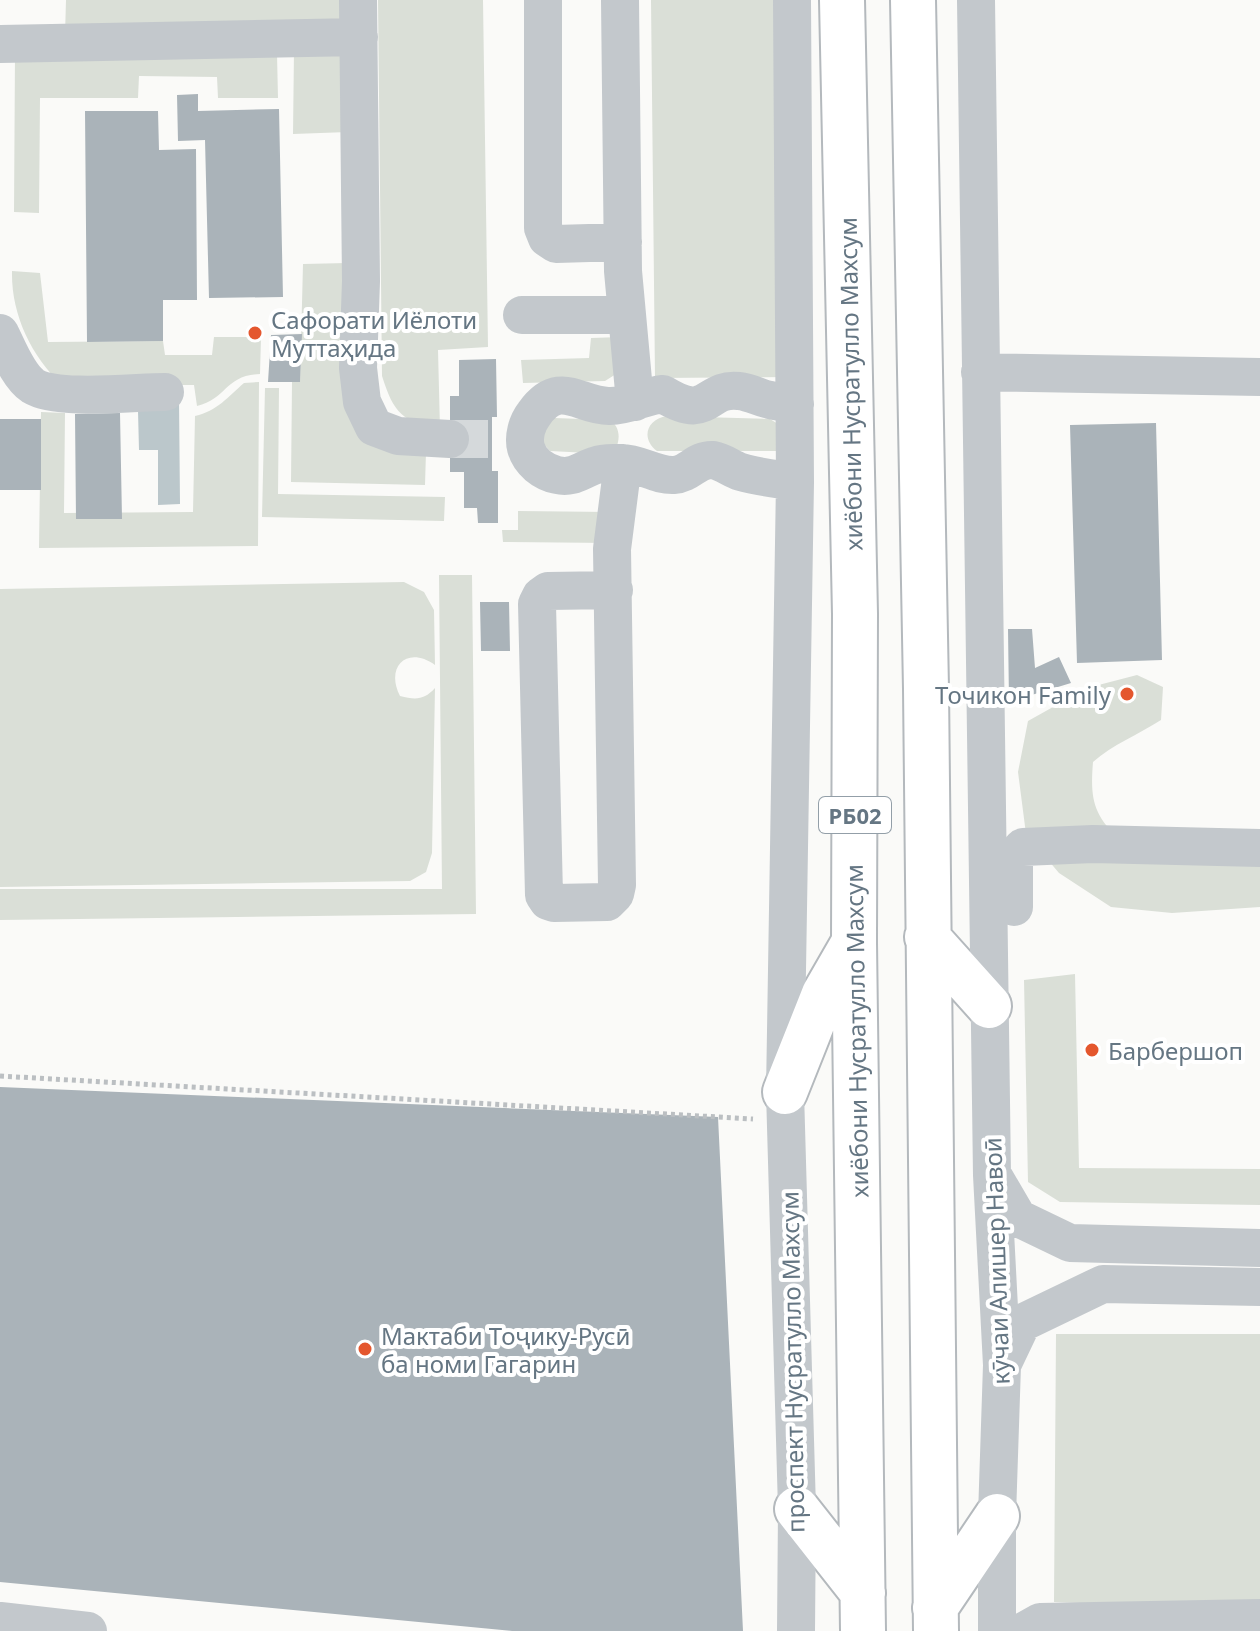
<svg xmlns="http://www.w3.org/2000/svg" width="1260" height="1631" font-family="'Noto Sans',sans-serif">
  <style>
    .green { fill: #dadfd7 }
    .water { fill: #bbc7cb }
    .building { fill: #aab3b9 }
    .lines { fill: none; stroke-linecap: round; stroke-linejoin: round }
    .minor-tunnel { stroke: #d5d9db; stroke-width: 38; stroke-dasharray: 38 19; stroke-linecap: butt }
    .highway-casing { stroke: #b4b9bd; stroke-width: 48 }
    .path { stroke: #bbbfc2; stroke-width: 5; stroke-dasharray: 4 4; stroke-linecap: butt }
    .minor { stroke: #c3c8cc; stroke-width: 38 }
    .highway { stroke: #fff; stroke-width: 44 }
    .poi-dot { fill: #e4572e; stroke: #fff; stroke-width: 3 }
    .labels { text-anchor: middle; dominant-baseline: central; stroke-width: 8; stroke-linejoin: round; paint-order: stroke }
    .shield { fill: #fff; stroke: #939fa8; stroke-width: 2 }
    .shield-label { font-size: 22px; font-weight: bold; fill: #657683 }
    .poi-label { font-size: 24px; fill: #657683; stroke: #fff; text-anchor: start }
    .street-label { font-size: 24px; fill: #657683; stroke: #fff }
  </style>
  <rect width="100%" height="100%" fill="#fafaf8"/>
  <path class="green" d="M 66,0 L 345,0 L 345,19 L 65,35 Z
    M 378,0 L 483,0 L 488,347 L 438,350 L 440,429 C 402,421 394,414 382,376 Z
    M 651,0 L 792,0 L 794,377 L 655,378 Z
    M 294,50 L 343,55 L 348,132 L 293,134 Z
    M 15,54 L 277,54 L 278,98 L 218,98 L 217,77 L 139,76 L 138,98 L 40,98 L 39,213 L 14,212 Z
    M 347,263 L 351,394 L 426,452 L 425,485 L 291,482 L 292,382 L 300,382 L 303,264 Z
    M 12,271 L 40,273 L 48,342 L 163,341 L 165,355 L 212,355 L 214,337 L 261,337 L 260,374 C 225,375 227,399 197,406 L 194,385 L 62,385 C 31,356 11,314 12,271 Z
    M 621,337 L 616,374 L 605,381 L 523,383 L 521,360 L 589,358 L 591,338 Z
    M 259,382 L 258,546 L 39,548 L 41,412 L 65,413 L 64,513 L 193,512 L 195,416 C 217,411 228,397 244,383 Z
    M 265,388 L 279,388 L 278,494 L 445,497 L 444,521 L 262,517 Z
    M 666,416 L 770,419 L 778,424 L 776,451 L 657,451 C 641,439 646,420 666,416 Z
    M 554,418 L 609,420 C 619,425 621,437 616,448 L 608,454 L 550,451 L 543,443 L 545,425 Z
    M 518,511 L 610,512 L 610,543 L 503,542 L 502,530 L 518,530 Z
    M 439,575 L 472,575 L 476,914 L 0,920 L 0,889 L 442,889 Z
    M 404,582 L 424,592 L 434,610 L 435,665 C 407,645 385,667 400,696 C 416,700 424,700 435,688 L 432,853 L 426,872 L 410,881 L 0,887 L 0,589 Z
    M 1137,675 L 1163,687 L 1161,720 C 1138,735 1113,744 1093,762 C 1090,798 1093,816 1121,840 L 1260,853 L 1260,907 L 1172,913 L 1111,907 L 1059,873 L 1026,834 L 1018,772 L 1028,721 L 1087,688 Z
    M 1075,974 L 1079,1168 L 1260,1169 L 1260,1205 L 1060,1202 L 1028,1182 L 1024,980 Z
    M 1056,1334 L 1260,1334 L 1260,1610 L 1054,1602 Z"/>
  <path class="water" d="M 179,399 L 180,504 L 158,505 L 158,450 L 139,450 L 138,411 Z"/>
  <path class="building" d="M 198,94 L 198,111 L 279,109 L 283,297 L 209,298 L 205,140 L 178,141 L 177,95 Z
    M 85,111 L 158,111 L 159,150 L 196,149 L 197,300 L 163,300 L 163,341 L 87,342 Z
    M 302,334 L 300,382 L 268,382 L 271,335 Z
    M 496,359 L 497,417 L 492,417 L 492,471 L 498,471 L 498,523 L 478,523 L 477,508 L 464,508 L 464,472 L 450,472 L 450,396 L 459,396 L 459,360 Z
    M 120,413 L 122,519 L 76,519 L 75,414 Z
    M 0,419 L 41,419 L 41,490 L 0,490 Z
    M 1156,423 L 1162,660 L 1077,663 L 1070,425 Z
    M 480,602 L 509,602 L 510,651 L 481,651 Z
    M 1008,629 L 1032,629 L 1035,668 L 1059,657 L 1071,683 L 1009,702 Z
    M 0,1087 L 718,1117 L 743,1631 L 512,1631 L 0,1582 Z"/>
  <g class="lines">
    <path class="minor-tunnel" d="M 450,439 L 492,439"/>
    <defs>
      <path id="highway" d="M 842,0 L 855,614 L 854,942 L 863,1631
        M 913,0 L 926,689 L 936,1631
        M 927,937 L 989,1006
        M 785,1092 L 824,994 L 854,942
        M 797,1509 L 863,1593
        M 935,1608 L 997,1516"/>
    </defs>
    <use href="#highway" class="highway-casing"/>
    <path class="path" d="M 0,1076 L 753,1119"/>
    <path class="minor" d="M 358,0 L 361,281 L 358,368 L 362,402 L 374,427 L 398,436 L 450,439
      M 543,0 L 543,228 L 547,238 L 556,244 L 623,242
      M 620,0 L 623,271 L 635,402
      M 792,0 L 795,482 L 785,1092 L 797,1509 L 796,1631
      M 976,0 L 992,1175 L 1002,1365 L 997,1516 L 997,1631
      M 0,44 L 359,37
      M 522,315 L 626,315
      M 0,333 C 8,349 18,376 33,386 C 57,401 135,392 165,392
      M 980,372 L 1260,377
      M 795,404 C 787,403 778,402 770,400 C 760,398 750,392 739,391 C 704,387 710,423 663,394 C 645,396 629,406 610,406 C 580,407 560,377 534,414 C 527,423 523,437 526,448 C 530,462 543,472 557,475 C 574,479 582,469 597,465 C 604,462 614,463 621,463 C 640,463 656,476 674,475 C 690,474 696,459 713,460 C 724,462 731,469 741,472 C 758,477 777,479 795,482
      M 614,590 L 548,591 L 541,596 L 537,604 L 544,895 L 548,901 L 554,903 L 607,902 L 615,894 L 617,885 L 612,549 L 623,463
      M 1014,907 L 1014,857 L 1023,847 L 1093,844 L 1260,848
      M 994,1177 L 1018,1218 L 1070,1243 L 1260,1248
      M 1002,1365 L 1022,1323 L 1103,1284 L 1260,1287
      M 0,1621 L 88,1631
      M 1024,1631 L 1040,1622 L 1260,1618"/>
    <use href="#highway" class="highway"/>
  </g>
  <g class="poi-dot">
    <circle cx="255" cy="333" r="8"/>
    <circle cx="1127" cy="694" r="8"/>
    <circle cx="1092" cy="1050" r="8"/>
    <circle cx="365" cy="1349" r="8"/>
  </g>
  <g class="labels">
    <rect class="shield" x="819" y="797" width="72" height="36" rx="6"/>
    <g class="shield-label">
      <text x="855" y="815">РБ02</text>
    </g>
    <g class="poi-label">
      <text x="271" y="319">Сафорати Иёлоти<tspan x="271" dy="28">Муттаҳида</tspan></text>
      <text x="1111" y="694" text-anchor="end">Точикон Family</text>
      <text x="1108" y="1050">Барбершоп</text>
      <text x="381" y="1335">Мактаби Тоҷику-Русӣ<tspan x="381" dy="28">ба номи Гагарин</tspan></text>
    </g>
    <g class="street-label">
      <text transform="translate(850 384) rotate(-91)">хиёбони Нусратулло Махсум</text>
      <text transform="translate(856 1031) rotate(-91)">хиёбони Нусратулло Махсум</text>
      <text transform="translate(996 1261) rotate(-92)">кӯчаи Алишер Навоӣ</text>
      <text transform="translate(792 1362) rotate(-91)">проспект Нусратулло Махсум</text>
    </g>
  </g>
</svg>
